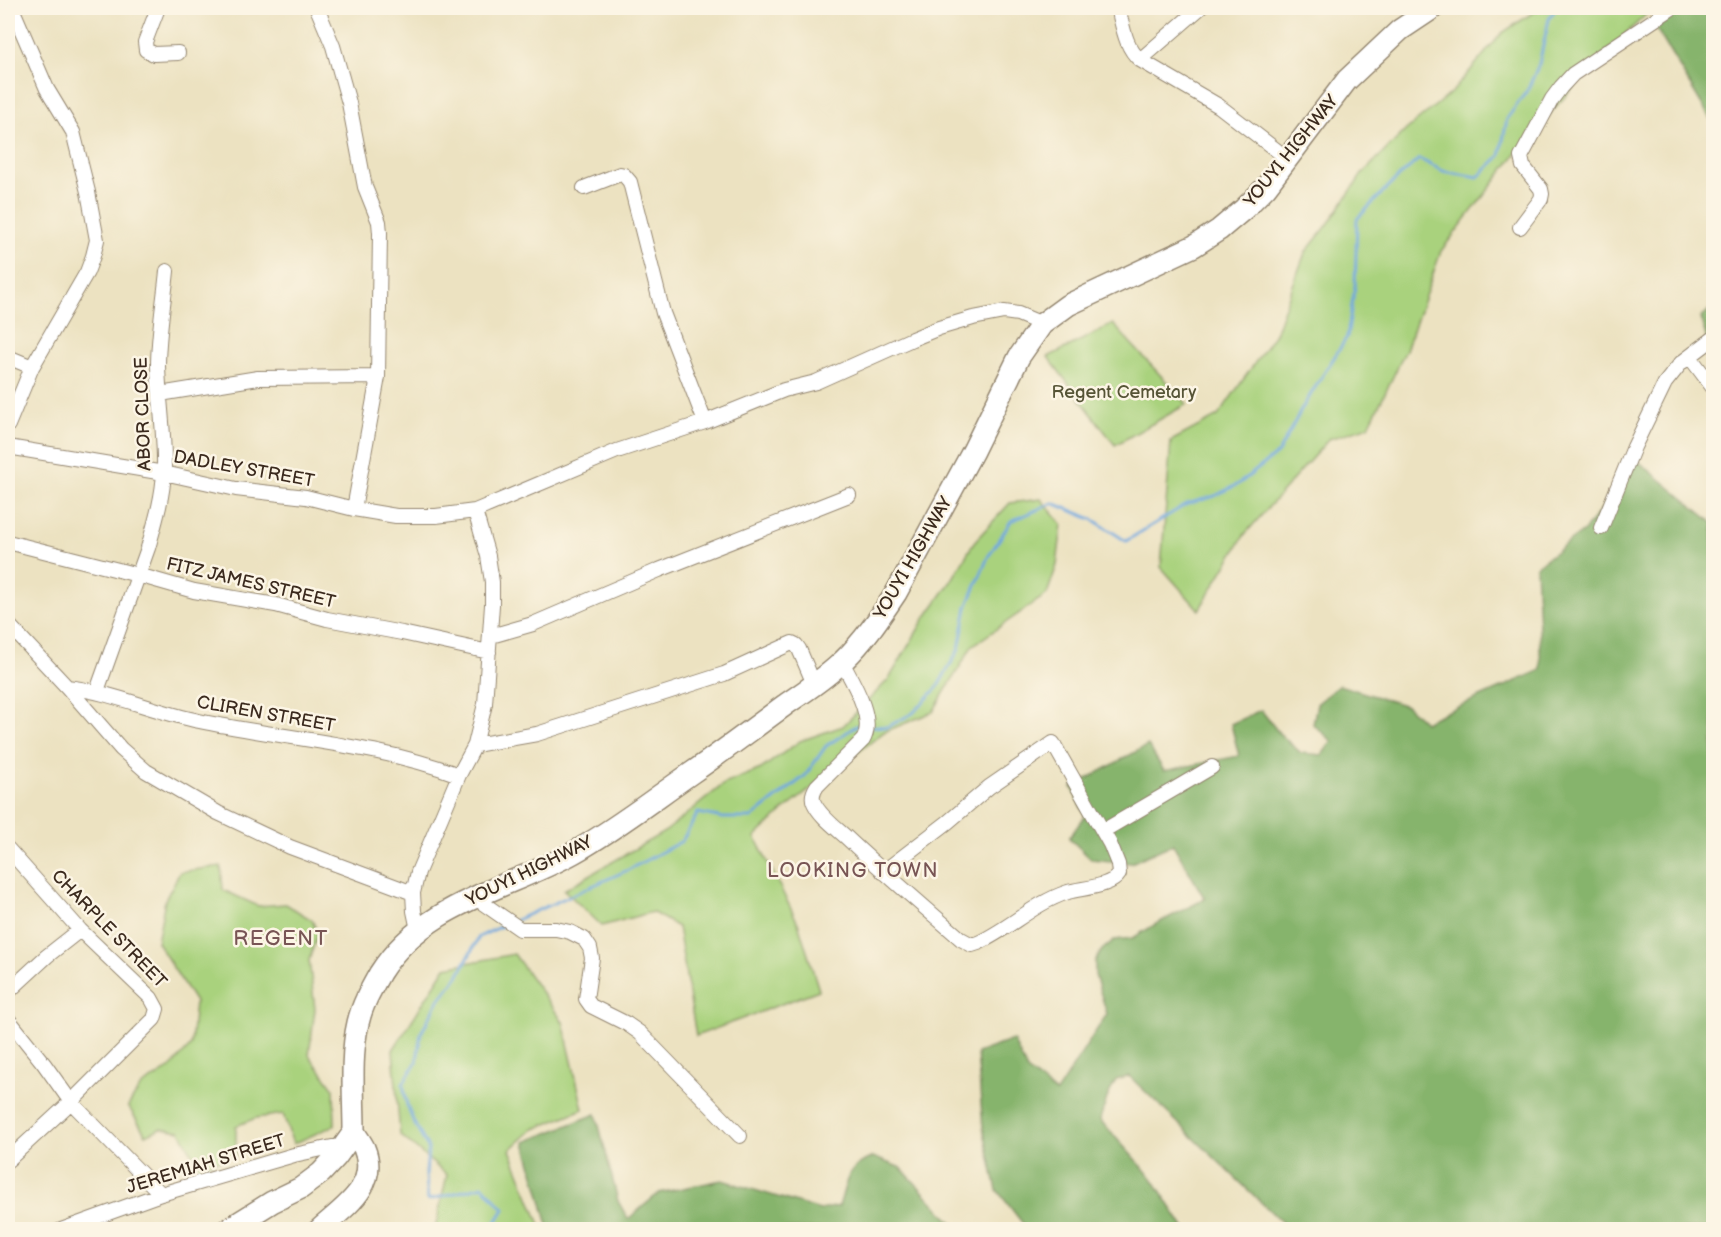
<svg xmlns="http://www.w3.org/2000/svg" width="1721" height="1237" font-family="'Balsamiq Sans',sans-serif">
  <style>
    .green { fill: #a9d27d; stroke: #727e4e; stroke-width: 1.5 }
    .forest { fill: #86b46c; stroke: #606f45; stroke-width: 1.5 }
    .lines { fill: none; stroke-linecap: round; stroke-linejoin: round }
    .stream { stroke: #6fa7de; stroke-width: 3 }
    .street-casing { stroke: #948670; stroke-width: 16 }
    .primary-casing { stroke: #948670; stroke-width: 24 }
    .street { stroke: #fff; stroke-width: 14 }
    .primary { stroke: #fff; stroke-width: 21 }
    .labels { text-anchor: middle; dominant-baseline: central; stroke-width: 5; stroke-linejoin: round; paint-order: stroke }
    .street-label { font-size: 18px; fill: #3b2a1e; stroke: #fcf5e5 }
    .park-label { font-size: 18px; fill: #565436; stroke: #fcf5e5 }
    .neighbourhood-label { font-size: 20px; letter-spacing: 1.5px; fill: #785555; stroke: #fcf5e5 }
    .quarter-label { font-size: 21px; letter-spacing: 1.5px; fill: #785555; stroke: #fcf5e5 }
  </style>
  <rect width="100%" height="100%" fill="#fcf5e5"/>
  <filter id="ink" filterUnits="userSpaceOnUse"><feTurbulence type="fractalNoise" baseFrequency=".0167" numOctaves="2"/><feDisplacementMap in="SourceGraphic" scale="12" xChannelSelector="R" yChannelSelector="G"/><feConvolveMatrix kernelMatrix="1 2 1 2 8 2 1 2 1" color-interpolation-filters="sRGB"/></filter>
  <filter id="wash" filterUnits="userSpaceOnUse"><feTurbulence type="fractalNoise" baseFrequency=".008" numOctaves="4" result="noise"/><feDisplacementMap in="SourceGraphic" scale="24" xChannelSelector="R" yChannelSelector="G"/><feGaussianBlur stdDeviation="1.35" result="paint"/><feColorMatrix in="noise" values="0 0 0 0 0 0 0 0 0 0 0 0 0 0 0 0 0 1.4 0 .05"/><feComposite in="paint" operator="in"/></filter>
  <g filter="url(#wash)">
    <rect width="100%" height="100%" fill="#ece2c1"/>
    <path class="green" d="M 1540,8 L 1653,8 L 1599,59 L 1533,132 L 1441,251 L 1406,350 L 1369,426 L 1329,439 L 1245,534 L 1199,610 L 1161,567 L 1171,441 L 1218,416 L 1275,334 L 1305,253 L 1326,227 L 1363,173 L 1406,130 L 1453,91 L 1502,33 Z
      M 1113,324 L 1187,404 L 1115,445 L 1048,357 Z
      M 1041,499 L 1062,524 L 1057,565 L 1047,594 L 972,646 L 933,712 L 884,732 L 784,810 L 755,837 L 798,923 L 819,990 L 696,1036 L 678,927 L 652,912 L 602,926 L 564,890 L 666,831 L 724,784 L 761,769 L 800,741 L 843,726 L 889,679 L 923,621 L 952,580 L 974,542 L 1010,503 Z
      M 221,866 L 223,890 L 258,906 L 286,904 L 312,920 L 318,934 L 309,960 L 315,1009 L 309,1055 L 334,1089 L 335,1125 L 293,1144 L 283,1114 L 256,1118 L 236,1126 L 236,1155 L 199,1167 L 180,1131 L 161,1128 L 146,1135 L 128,1106 L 141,1086 L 169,1069 L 191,1045 L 195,1002 L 157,942 L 165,900 L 180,872 Z
      M 514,954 L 563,1022 L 583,1109 L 532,1130 L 510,1150 L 541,1227 L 539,1229 L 435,1229 L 447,1175 L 400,1135 L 393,1050 L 446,967 Z"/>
    <path class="forest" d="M 1679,8 L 1713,8 L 1713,123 L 1654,25 Z
      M 1713,306 L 1713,355 L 1709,348 L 1701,318 Z
      M 1638,461 L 1713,523 L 1713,1229 L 1289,1229 L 1129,1076 L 1116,1080 L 1107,1098 L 1100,1120 L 1152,1178 L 1185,1229 L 1027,1229 L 997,1190 L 983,1128 L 977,1053 L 1013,1040 L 1027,1070 L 1056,1093 L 1107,1014 L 1095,975 L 1095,961 L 1102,950 L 1114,940 L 1133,938 L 1156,924 L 1205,899 L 1173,844 L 1131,863 L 1091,859 L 1069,838 L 1085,816 L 1072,787 L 1148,745 L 1164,771 L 1239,756 L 1231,724 L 1261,710 L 1279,733 L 1301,753 L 1322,755 L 1332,741 L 1313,724 L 1317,704 L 1339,685 L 1407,706 L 1424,722 L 1541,670 L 1536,566 L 1585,530 Z
      M 596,1114 L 618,1201 L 628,1219 L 659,1193 L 722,1180 L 820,1210 L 839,1206 C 848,1180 844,1169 873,1157 L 901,1168 L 958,1229 L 549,1229 L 525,1142 Z"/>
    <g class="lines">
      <path class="stream" d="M 871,726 L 887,727 L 913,713 L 937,688 L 959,649 L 967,607 L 988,557 L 1011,521 L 1053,503 L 1092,519 L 1126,541 L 1187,504 L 1215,496 L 1240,483 L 1278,453 L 1304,405 L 1347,337 L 1355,286 L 1357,219 L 1392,183 L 1419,159 L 1443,171 L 1478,177 L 1500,156 L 1507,119 L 1528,89 L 1539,64 L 1549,19 L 1556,8
        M 516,920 L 628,870 L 682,841 L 698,813 L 723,818 L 751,818 L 805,776 L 826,746 L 856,726 L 862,726
        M 491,1230 L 504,1209 L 483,1186 L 428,1200 L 426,1174 L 428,1148 L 414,1123 L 407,1105 L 403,1084 L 417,1061 L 421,1033 L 439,1000 L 458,976 L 479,937 L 504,925"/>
    </g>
  </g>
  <g filter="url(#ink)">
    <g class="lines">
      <defs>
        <path id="street" d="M 158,8 L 145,42 L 146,50 L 154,54 L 178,53
          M 317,8 L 333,46 L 349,103 L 365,187 L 379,222 L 380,233 L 378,377 L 354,509
          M 1118,8 C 1123,26 1125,47 1140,60 L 1219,106 L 1288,159
          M 1140,60 L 1200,8
          M 584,188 L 620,174 L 624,175 L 630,182 L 663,313 L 705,422
          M 1520,227 L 1541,199 L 1542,194 L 1541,189 L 1523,166 L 1521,157 L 1552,99 L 1561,87 L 1573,74 L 1672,8
          M 8,357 L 32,367
          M 1690,357 L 1714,389
          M 160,394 L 258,378 L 378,377
          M 8,425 L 32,367 L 87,272 L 93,256 L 97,240 L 88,192 L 73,132 L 47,89 L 12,8
          M 8,447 L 164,473 L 236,489 L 306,497 L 354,509 L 396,516 L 436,516 L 475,511 L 617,451 L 705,422 L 784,390 L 816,382 L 912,339 L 939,328 L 973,318 L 1004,312 L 1018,314 L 1042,324
          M 1601,528 L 1634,447 L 1665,383 L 1681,363 L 1714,338
          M 8,542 L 138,575 L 194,591 L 276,605 L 327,619 L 402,633 L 489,652
          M 8,624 L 67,687 L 121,749 L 146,771 L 218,813 L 290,847 L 413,893
          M 491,636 L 533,624 L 659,570 L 849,495
          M 842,662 C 852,681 876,719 863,740 L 817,786 C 813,792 811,797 814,803 C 820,816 835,827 846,837 C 883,872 922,905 961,939 L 972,945 L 978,943 C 1009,929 1034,903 1068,892 C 1082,888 1111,887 1119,874 L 1118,864 L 1110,844 L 1053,743 L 989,787 L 948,822 L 883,872
          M 67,687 C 112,692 154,712 199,721 C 286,739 376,744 459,775
          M 97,691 L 148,548 C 155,523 163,497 164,471 C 165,436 159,401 158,366 C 158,334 164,302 167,271
          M 475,745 L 537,734 L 724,674 L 792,643 L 796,645 L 799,649 L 814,684
          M 1103,831 L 1212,767
          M 8,849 L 80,930 L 151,998 L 157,1009 L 154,1019 L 71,1102 L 8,1160
          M 474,897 L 520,929 L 556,929 L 570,932 L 584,939 L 590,948 L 592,958 L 586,999 L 591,1006 L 627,1024 L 640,1033 L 740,1136
          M 418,930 L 414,911 L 413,893 L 418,872 L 459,775 L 475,745 L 485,704 L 492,605 L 492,582 L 488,556 L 475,511
          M 8,992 L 47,956 L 80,930
          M 8,1019 L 44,1064 L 71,1102 L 161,1194
          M 61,1230 L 161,1194 L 294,1155 L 332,1147 L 346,1147"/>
        <path id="primary" d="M 354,1132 C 354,1096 350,1057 358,1023 C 362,1005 371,989 380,973 C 424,903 506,890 573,853 C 614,830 651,801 690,774 C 722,752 754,728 785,705 C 805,691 826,678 843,661 C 864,641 880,617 896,593 L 973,451 L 1019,357 L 1042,324 L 1068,305 L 1194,246 L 1219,230 L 1244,209 L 1266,187 L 1347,80 L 1400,30 L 1433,8
          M 227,1230 L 272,1202 L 301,1188 L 321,1173 L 336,1157 L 354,1132
          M 319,1230 C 343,1208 380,1186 364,1148 C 361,1142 357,1137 354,1132"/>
      </defs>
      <use href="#street" class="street-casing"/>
      <use href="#primary" class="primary-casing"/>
      <use href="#street" class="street"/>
      <use href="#primary" class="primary"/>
    </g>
  </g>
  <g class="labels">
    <g class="street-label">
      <text transform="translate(1291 151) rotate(-51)">YOUYI HIGHWAY</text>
      <text transform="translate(143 414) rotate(-92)">ABOR CLOSE</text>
      <text transform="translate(244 469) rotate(10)">DADLEY STREET</text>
      <text transform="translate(913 558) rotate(-60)">YOUYI HIGHWAY</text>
      <text transform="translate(251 583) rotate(13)">FITZ JAMES STREET</text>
      <text transform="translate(266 714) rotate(10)">CLIREN STREET</text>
      <text transform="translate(529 871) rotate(-26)">YOUYI HIGHWAY</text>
      <text transform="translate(109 929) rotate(46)">CHARPLE STREET</text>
      <text transform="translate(206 1164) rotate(-17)">JEREMIAH STREET</text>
    </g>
    <g class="park-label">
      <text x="1124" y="392">Regent Cemetary</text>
    </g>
    <g class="neighbourhood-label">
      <text x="853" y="871">LOOKING TOWN</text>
    </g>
    <g class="quarter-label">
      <text x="281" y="938">REGENT</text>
    </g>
  </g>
  <rect width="1721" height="1237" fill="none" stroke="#fcf5e5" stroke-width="30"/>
</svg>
